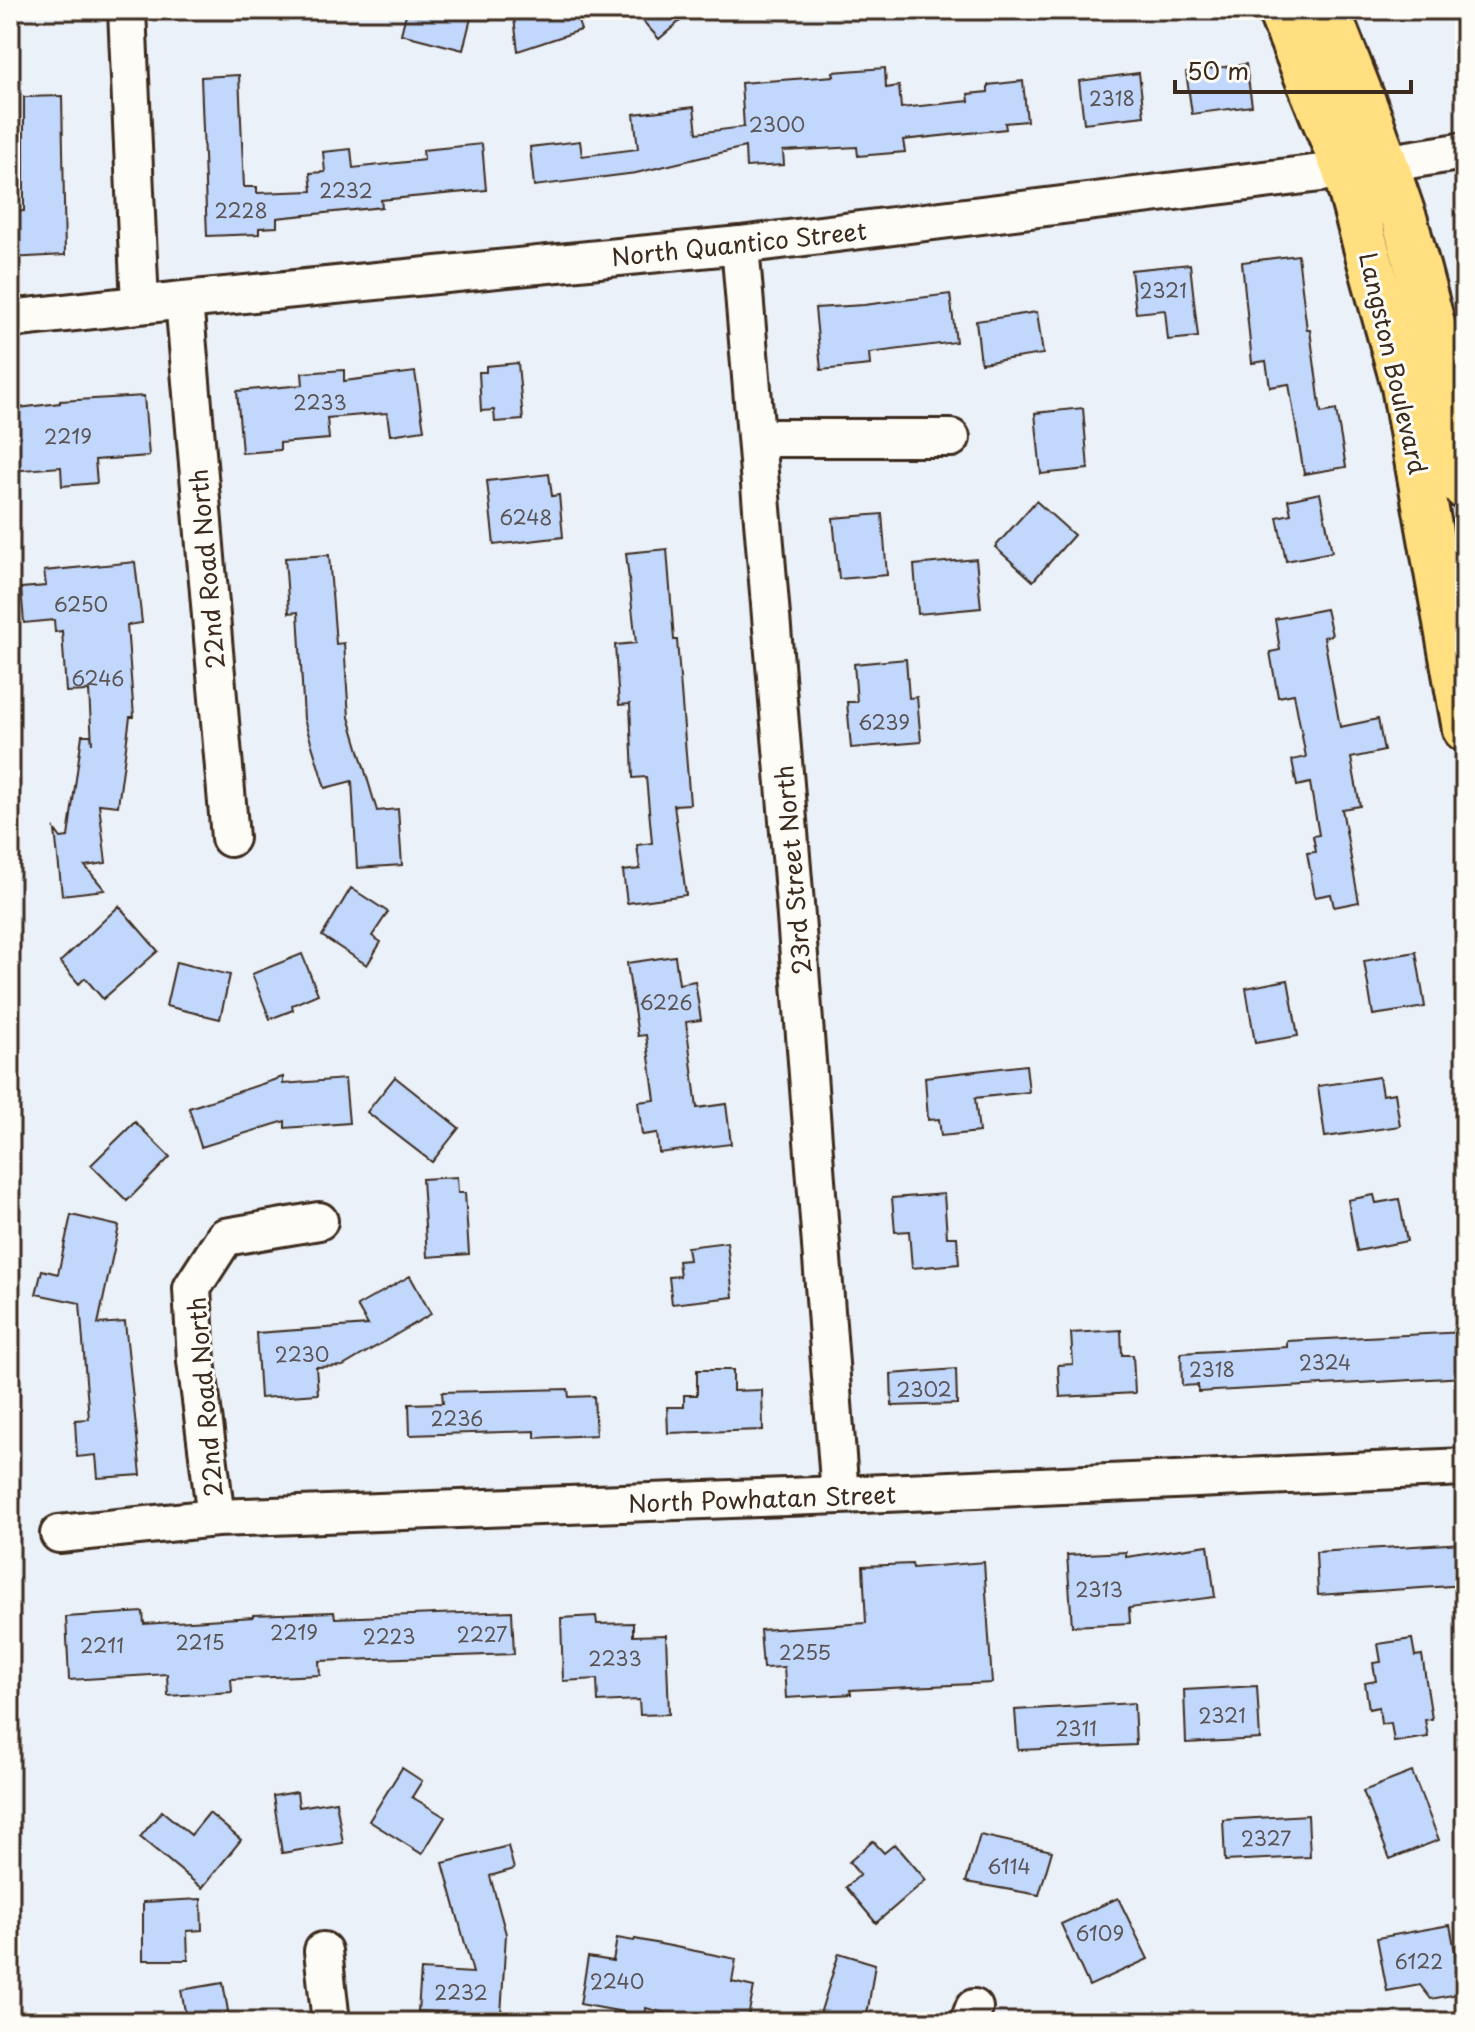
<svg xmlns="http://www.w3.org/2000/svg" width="1475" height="2032" font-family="'Playpen Sans',sans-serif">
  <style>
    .building { fill: #c1d7fc; stroke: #3b2a1e; stroke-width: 2 }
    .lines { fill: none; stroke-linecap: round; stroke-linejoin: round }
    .minor-casing { stroke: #3b2a1e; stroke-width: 42 }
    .major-casing { stroke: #3b2a1e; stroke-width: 50 }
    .minor { stroke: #fdfcf7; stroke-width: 36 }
    .major { stroke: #ffdf80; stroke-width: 44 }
    .labels { text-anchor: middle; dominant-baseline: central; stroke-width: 6; stroke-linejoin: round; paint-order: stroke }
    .number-label { font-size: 20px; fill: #5c5556 }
    .street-label { font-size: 24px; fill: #3b2a1e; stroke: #fdfcf7 }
  </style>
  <rect width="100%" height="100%" fill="#ebf1f8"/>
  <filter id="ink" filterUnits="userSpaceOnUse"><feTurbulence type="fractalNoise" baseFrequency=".0125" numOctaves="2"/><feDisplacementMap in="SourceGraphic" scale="16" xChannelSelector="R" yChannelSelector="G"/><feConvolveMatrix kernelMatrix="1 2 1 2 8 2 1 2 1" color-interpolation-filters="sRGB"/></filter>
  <g filter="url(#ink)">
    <path class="building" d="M 407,10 L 473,10 L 463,50 L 401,34 Z
      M 513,10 L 574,10 L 581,30 L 518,51 Z
      M 633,10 L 693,10 L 659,39 Z
      M 1246,64 L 1252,106 L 1192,114 L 1186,72 Z
      M 885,68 L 886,88 L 899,86 L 901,108 L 969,101 L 968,94 L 988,92 L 988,85 L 1023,81 L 1027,121 L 1005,123 L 1006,129 L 903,140 L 905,152 L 858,156 L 857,147 L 783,151 L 784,165 L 746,167 L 745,147 L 636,173 L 534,186 L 530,147 L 580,141 L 582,156 L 638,149 L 634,114 L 694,107 L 697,133 L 744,127 L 741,83 L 834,76 L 833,72 Z
      M 1139,73 L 1144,116 L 1084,123 L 1079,81 Z
      M 239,75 L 244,187 L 257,187 L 257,193 L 312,191 L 310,173 L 325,172 L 323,152 L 351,149 L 353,168 L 424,160 L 423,150 L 482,144 L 486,190 L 381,200 L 382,207 L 277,218 L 277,227 L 259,228 L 259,234 L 207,236 L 201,77 Z
      M 62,96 L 65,255 L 10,258 L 10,212 L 24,211 L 24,97 Z
      M 1298,255 L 1307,330 L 1310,330 L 1321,413 L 1336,410 L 1346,467 L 1304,474 L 1289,384 L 1270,387 L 1266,361 L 1252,363 L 1242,262 Z
      M 1190,264 L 1198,337 L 1168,340 L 1165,310 L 1136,313 L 1131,270 Z
      M 950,294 L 956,342 L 869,353 L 870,365 L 821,370 L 815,308 L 864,305 Z
      M 1037,312 L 1043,354 L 981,363 L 976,321 Z
      M 518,363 L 523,420 L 495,422 L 494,410 L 481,411 L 479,372 L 486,372 L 486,366 Z
      M 344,370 L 344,381 L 415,372 L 424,430 L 390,435 L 387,413 L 327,418 L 329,439 L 280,443 L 280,450 L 242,453 L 237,391 L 303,385 L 302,373 Z
      M 144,396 L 149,456 L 95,460 L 97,483 L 62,486 L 61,467 L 10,471 L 10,409 L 60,403 L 60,401 Z
      M 1083,408 L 1088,469 L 1041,474 L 1035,413 Z
      M 549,474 L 552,496 L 559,495 L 563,537 L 494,545 L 487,481 Z
      M 1320,493 L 1332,552 L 1286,561 L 1277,517 L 1291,514 L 1288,500 Z
      M 1036,501 L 1074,535 L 1033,581 L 995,547 Z
      M 882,514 L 887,575 L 839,579 L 833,518 Z
      M 667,549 L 674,640 L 677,640 L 690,804 L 674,805 L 686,895 L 627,903 L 623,871 L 640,869 L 637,845 L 652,843 L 646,777 L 633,778 L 630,704 L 619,705 L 615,645 L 636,643 L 626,553 Z
      M 329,555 L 336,644 L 344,643 L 349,717 L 377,811 L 398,809 L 402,865 L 357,868 L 352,781 L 325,788 L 304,719 L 298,612 L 289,613 L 285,558 Z
      M 976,559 L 981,608 L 918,614 L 914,565 Z
      M 135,562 L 142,623 L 127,625 L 134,717 L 130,717 L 118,806 L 99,804 L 106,863 L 85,866 L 105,890 L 62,895 L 55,830 L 61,838 L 68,837 L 82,735 L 91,735 L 92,744 L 89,691 L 66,692 L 62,631 L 55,632 L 54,620 L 24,623 L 21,588 L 46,586 L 44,571 Z
      M 1326,609 L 1332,635 L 1324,637 L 1340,727 L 1378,719 L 1384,751 L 1351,758 L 1360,806 L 1342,809 L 1359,902 L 1334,907 L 1331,894 L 1315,897 L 1307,853 L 1316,852 L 1313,836 L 1319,835 L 1310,783 L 1297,786 L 1292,760 L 1306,757 L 1294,694 L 1278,697 L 1270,652 L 1280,650 L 1275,619 Z
      M 906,659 L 909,698 L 917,697 L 921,742 L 851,748 L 847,702 L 857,702 L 854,664 Z
      M 351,888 L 388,912 L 372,936 L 381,942 L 367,965 L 322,936 Z
      M 119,906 L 158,951 L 103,999 L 85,978 L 79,984 L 60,962 Z
      M 1416,952 L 1425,1007 L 1373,1015 L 1364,961 Z
      M 302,954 L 318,994 L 292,1005 L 293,1010 L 270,1019 L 252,974 Z
      M 675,956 L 679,984 L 695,981 L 701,1020 L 686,1022 L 697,1108 L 726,1104 L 731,1144 L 659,1153 L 657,1133 L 642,1135 L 638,1102 L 655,1100 L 646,1035 L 638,1036 L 627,963 Z
      M 176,962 L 230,975 L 220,1019 L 166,1006 Z
      M 1288,980 L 1298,1036 L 1255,1043 L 1246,988 Z
      M 1026,1065 L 1029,1092 L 975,1098 L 979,1132 L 941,1136 L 939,1119 L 928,1120 L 925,1077 Z
      M 283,1077 L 283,1084 L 345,1079 L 349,1123 L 285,1128 L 285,1121 L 201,1147 L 189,1108 Z
      M 395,1077 L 459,1128 L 432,1162 L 367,1112 Z
      M 1379,1077 L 1382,1095 L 1395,1093 L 1400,1126 L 1325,1137 L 1318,1086 Z
      M 135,1122 L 170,1157 L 127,1201 L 91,1165 Z
      M 457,1177 L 458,1193 L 465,1193 L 469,1254 L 427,1257 L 422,1179 Z
      M 944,1194 L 947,1237 L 957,1237 L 959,1264 L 912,1268 L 909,1231 L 895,1232 L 892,1198 Z
      M 1374,1195 L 1376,1203 L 1399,1199 L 1407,1241 L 1357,1251 L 1348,1200 Z
      M 71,1215 L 119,1226 L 98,1324 L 125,1322 L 141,1475 L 98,1478 L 96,1455 L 77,1457 L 75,1420 L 89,1419 L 80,1303 L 36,1294 L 42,1270 L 58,1274 Z
      M 727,1242 L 733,1297 L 672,1304 L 669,1277 L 680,1276 L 678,1261 L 689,1260 L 687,1247 Z
      M 410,1276 L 431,1314 L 343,1366 L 316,1367 L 318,1394 L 260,1398 L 256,1333 L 368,1325 L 357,1306 Z
      M 1121,1330 L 1122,1355 L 1133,1355 L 1135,1393 L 1060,1397 L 1058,1365 L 1073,1364 L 1071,1333 Z
      M 1465,1332 L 1465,1377 L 1198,1392 L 1198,1385 L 1182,1386 L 1181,1353 L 1287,1347 L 1287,1341 Z
      M 956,1369 L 957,1404 L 892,1406 L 891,1374 Z
      M 697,1370 L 733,1370 L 733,1391 L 762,1390 L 763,1430 L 668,1433 L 667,1407 L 684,1407 L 684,1395 L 697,1395 Z
      M 568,1389 L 569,1397 L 594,1396 L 596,1435 L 535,1438 L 535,1431 L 410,1435 L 409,1404 L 443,1403 L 442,1392 Z
      M 1463,1543 L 1465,1585 L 1318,1595 L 1316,1552 Z
      M 1208,1545 L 1215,1597 L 1129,1608 L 1130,1623 L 1072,1626 L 1067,1555 L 1126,1552 L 1126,1557 Z
      M 984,1562 L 992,1683 L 850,1690 L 851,1694 L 786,1698 L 784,1667 L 763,1668 L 760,1630 L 866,1623 L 863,1566 L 912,1564 L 913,1568 Z
      M 512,1611 L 514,1654 L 319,1661 L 320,1675 L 231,1679 L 232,1692 L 168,1696 L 167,1674 L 69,1680 L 66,1617 L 143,1612 L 144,1624 L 253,1617 L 253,1615 L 334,1612 L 335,1618 Z
      M 596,1616 L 597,1624 L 633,1623 L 633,1636 L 666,1635 L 669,1714 L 640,1715 L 639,1700 L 598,1702 L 597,1679 L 563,1681 L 561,1618 Z
      M 1412,1639 L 1415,1656 L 1422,1655 L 1432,1719 L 1425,1720 L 1428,1737 L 1394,1742 L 1391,1723 L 1381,1724 L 1379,1707 L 1369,1709 L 1365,1683 L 1376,1681 L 1373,1663 L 1381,1662 L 1378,1644 Z
      M 1257,1686 L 1260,1739 L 1186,1743 L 1184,1690 Z
      M 1134,1703 L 1136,1745 L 1018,1750 L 1015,1710 Z
      M 402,1768 L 422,1781 L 412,1797 L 445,1817 L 422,1854 L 369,1821 Z
      M 1412,1772 L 1439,1840 L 1390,1859 L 1363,1791 Z
      M 297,1792 L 299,1807 L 336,1801 L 343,1843 L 282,1853 L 273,1796 Z
      M 162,1811 L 191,1835 L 209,1813 L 241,1840 L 202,1888 L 140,1837 Z
      M 1308,1815 L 1310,1857 L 1225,1861 L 1223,1820 Z
      M 980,1835 L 1052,1851 L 1039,1895 L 966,1882 Z
      M 873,1841 L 884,1853 L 895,1844 L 926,1880 L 876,1923 L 846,1887 L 860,1875 L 849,1862 Z
      M 508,1846 L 514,1869 L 490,1876 L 506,1934 L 501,2015 L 418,2011 L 421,1970 L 473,1973 L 443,1863 Z
      M 1118,1898 L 1148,1959 L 1089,1986 L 1061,1924 Z
      M 201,1899 L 202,1930 L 187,1931 L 188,1960 L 143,1960 L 143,1902 Z
      M 1450,1925 L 1463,1993 L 1431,1999 L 1420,1985 L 1387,1991 L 1377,1938 Z
      M 617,1938 L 634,1941 L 635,1939 L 736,1959 L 732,1982 L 754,1987 L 747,2022 L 698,2022 L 646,2008 L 645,2016 L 580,2004 L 588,1957 L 613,1961 Z
      M 839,1953 L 875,1964 L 866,2022 L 834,2022 L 819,2017 Z
      M 223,1983 L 230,2022 L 187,2022 L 181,1990 Z"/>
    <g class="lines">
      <defs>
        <path id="minor" d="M 127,10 L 140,305
          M 740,245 L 795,904 L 840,1495
          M 184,300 L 230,838
          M 10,319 L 184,300 L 740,245 L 1345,170 L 1465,151
          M 756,438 L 951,438
          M 216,1518 L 196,1361 L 192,1288 L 225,1237 L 319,1221
          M 59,1534 L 216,1518 L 840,1495 L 1465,1467
          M 323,1951 L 331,2022
          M 969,2022 L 974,2008"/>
        <path id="major" d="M 1280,10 L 1345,170 L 1404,386 L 1465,729
          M 1327,10 L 1371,122 L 1405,221 L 1445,372 L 1465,487"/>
      </defs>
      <use href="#minor" class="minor-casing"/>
      <use href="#major" class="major-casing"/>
      <use href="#minor" class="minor"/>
      <use href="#major" class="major"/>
    </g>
  </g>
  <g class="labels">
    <g class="number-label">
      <text x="1112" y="98">2318</text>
      <text x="777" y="124">2300</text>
      <text x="346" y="190">2232</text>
      <text x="241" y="210">2228</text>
      <text x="1163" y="290">2321</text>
      <text x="320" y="402">2233</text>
      <text x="68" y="436">2219</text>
      <text x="526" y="517">6248</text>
      <text x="81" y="604">6250</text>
      <text x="98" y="678">6246</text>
      <text x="884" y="722">6239</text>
      <text x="666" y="1002">6226</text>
      <text x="302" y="1354">2230</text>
      <text x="1325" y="1362">2324</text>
      <text x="1212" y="1369">2318</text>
      <text x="924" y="1389">2302</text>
      <text x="457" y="1418">2236</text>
      <text x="1099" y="1589">2313</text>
      <text x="294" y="1632">2219</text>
      <text x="482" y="1634">2227</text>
      <text x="389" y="1636">2223</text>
      <text x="200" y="1642">2215</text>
      <text x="102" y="1645">2211</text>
      <text x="805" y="1652">2255</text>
      <text x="615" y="1658">2233</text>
      <text x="1222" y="1715">2321</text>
      <text x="1076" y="1728">2311</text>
      <text x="1266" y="1838">2327</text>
      <text x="1009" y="1866">6114</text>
      <text x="1100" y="1933">6109</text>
      <text x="1419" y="1961">6122</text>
      <text x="617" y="1981">2240</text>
      <text x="461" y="1992">2232</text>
    </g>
    <g class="street-label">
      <text transform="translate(739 243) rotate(-6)">North Quantico Street</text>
      <text transform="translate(1394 363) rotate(77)">Langston Boulevard</text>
      <text transform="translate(206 569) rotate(-95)">22nd Road North</text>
      <text transform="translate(792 870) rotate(-95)">23rd Street North</text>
      <text transform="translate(204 1397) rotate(-95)">22nd Road North</text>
      <text transform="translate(762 1498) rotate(-2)">North Powhatan Street</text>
    </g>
  </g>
  <rect width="1475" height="2032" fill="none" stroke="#fdfcf7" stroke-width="40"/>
  <rect x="20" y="20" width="1435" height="1992" fill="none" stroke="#3b2a1e" stroke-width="3" filter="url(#ink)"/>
  <path d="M1175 80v12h236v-12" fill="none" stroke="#3b2a1e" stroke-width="4"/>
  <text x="1187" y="80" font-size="24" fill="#3b2a1e" stroke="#fdfcf7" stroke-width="6" paint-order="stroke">50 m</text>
</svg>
